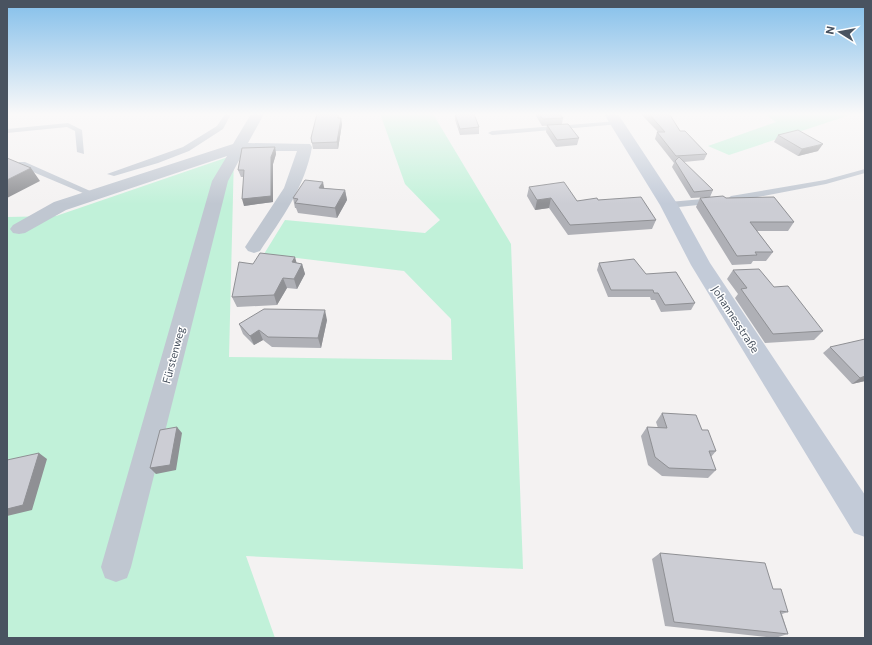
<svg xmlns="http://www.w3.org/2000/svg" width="872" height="645" font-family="Commissioner,sans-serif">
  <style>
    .green { fill: #c1f1d9 }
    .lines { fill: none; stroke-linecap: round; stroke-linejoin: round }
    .service { fill: #c0c7d1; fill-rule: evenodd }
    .minor { fill: #c0c7d1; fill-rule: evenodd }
    .secondary { fill: #c3cbd8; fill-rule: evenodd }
    .wall { fill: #afb0b6 }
    .shaded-wall { fill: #8f9094 }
    .building { fill: #cccdd4; stroke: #8f9094 }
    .labels { text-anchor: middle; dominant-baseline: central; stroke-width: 3; stroke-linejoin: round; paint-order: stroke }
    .street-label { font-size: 11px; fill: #495360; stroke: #fff }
  </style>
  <rect width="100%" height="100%" fill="#f4f2f2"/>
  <path class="green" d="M 378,114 L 433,114 L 511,244 L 523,569 L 246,556 L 275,638 L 7,638 L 7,217 L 56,216 L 234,155 L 229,357 L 452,360 L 451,319 L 404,271 L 264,254 L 285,220 L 425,233 L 440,220 L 405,184 L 381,116 Z
    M 765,114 L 853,114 L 729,155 L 708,146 L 776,122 Z"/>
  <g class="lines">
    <path class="service" d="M 225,114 L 231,114 L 223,129 L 189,151 L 158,163 L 114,176 L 107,174 L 183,147 L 217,126 Z
      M 618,121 L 622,123 L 620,124 L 492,135 L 488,133 L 492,131 Z
      M 68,123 L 82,130 L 84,154 L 77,152 L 75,131 L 67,127 L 7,133 L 7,129 Z
      M 19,162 L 25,162 L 97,194 L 93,197 L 90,196 L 19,166 Z
      M 865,169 L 865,173 L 826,184 L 731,202 L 727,199 L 731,196 L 825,180 Z
      M 714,198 L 717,199 L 717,203 L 669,208 L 665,205 L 669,202 Z"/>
    <path class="minor" d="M 251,114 L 264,114 L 248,143 L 310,144 L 312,147 C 305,187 282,218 260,251 L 254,253 L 248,251 L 245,247 L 284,188 L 297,151 L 244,151 L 228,181 L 131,567 L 127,578 L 116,582 L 105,578 L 101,567 L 212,181 L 227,156 L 66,210 L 25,233 L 19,234 L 13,233 L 10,229 L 13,225 L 54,202 L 233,144 Z"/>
    <path class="secondary" d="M 604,114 L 618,114 L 678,205 L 710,263 L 865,495 L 865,537 L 854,533 L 691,265 L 660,205 Z"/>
  </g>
  <path class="wall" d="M 455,114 L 479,127 L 479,134 L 460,135 L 455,120 Z
    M 535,114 L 560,114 L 563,118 L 562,124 L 542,126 Z
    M 641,114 L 666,114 L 680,131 L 707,154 L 704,160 L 684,162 L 713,190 L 710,197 L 691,198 L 672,167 L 674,163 L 655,139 L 657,132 L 658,132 Z
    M 339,118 L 341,118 L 342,124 L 338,149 L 313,149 L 311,138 Z
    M 547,125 L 579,138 L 577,145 L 556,147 L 546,132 Z
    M 778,135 L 818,151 L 798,156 L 774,142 Z
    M 275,147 L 276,154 L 273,164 L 273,202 L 244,206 L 243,177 L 241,177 L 238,170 Z
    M 529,187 L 577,201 L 598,200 L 656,220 L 652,229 L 568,235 L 549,208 L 535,210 L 527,196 Z
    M 324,188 L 345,190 L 347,200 L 337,218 L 298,213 L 296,208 L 295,208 L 293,198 Z
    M 700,198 L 726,198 L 794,222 L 788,231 L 757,231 L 773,252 L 766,261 L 753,261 L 751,264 L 732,265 L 696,207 Z
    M 297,263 L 302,264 L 305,274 L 297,289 L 287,288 L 277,305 L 237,307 L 232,297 L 253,264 Z
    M 599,263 L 646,274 L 695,303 L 691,310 L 661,312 L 655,300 L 651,300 L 650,297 L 608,297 L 597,270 Z
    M 733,270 L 774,287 L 823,331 L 814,340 L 765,343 L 735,298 L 738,294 L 727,279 Z
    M 327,320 L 321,348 L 272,347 L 263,340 L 254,345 L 243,334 L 239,324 Z
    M 830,347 L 865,381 L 852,384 L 823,353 Z
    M 662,413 L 702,430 L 716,451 L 711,457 L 716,470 L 708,478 L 662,476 L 648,465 L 641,436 L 647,427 L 658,428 L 656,422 Z
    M 660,553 L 773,589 L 788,612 L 782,614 L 788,634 L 775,638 L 665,626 L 652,559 Z"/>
  <path class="shaded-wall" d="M 341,118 L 342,124 L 338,149 L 337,142 Z
    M 823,144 L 818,151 L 798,156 L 802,149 Z
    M 275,147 L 276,154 L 273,164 L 273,202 L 244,206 L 242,199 L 271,157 Z
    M 31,168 L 40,181 L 7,198 L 7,180 Z
    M 323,182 L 325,192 L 319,188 Z
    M 345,190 L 347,200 L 337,218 L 335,208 Z
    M 551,198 L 549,208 L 535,210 L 537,200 Z
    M 295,257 L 298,268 L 292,262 Z
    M 302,264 L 305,274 L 297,289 L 294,279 Z
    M 283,278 L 287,288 L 277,305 L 274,295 Z
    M 325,310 L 327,320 L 321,348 L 318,338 Z
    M 259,330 L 263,340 L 254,345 L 250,336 Z
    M 865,376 L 865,381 L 852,384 L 860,378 Z
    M 177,427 L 182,433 L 176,470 L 156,474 L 150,468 Z
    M 39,453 L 47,459 L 32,510 L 7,516 L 7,509 Z"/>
  <path class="building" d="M 317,114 L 338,114 L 338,118 L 341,118 L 337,142 L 312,143 L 311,138 Z
    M 455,114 L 474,114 L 479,127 L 460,129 Z
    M 539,114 L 560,114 L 563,118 L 543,119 Z
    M 649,114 L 666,114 L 670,115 L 680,131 L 685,131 L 707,154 L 676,156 L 657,132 L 665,132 Z
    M 568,124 L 579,138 L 557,140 L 547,125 Z
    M 798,130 L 823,144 L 802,149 L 778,135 Z
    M 275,147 L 271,157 L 271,196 L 242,199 L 244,170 L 238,170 L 242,148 Z
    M 679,157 L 713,190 L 694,192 L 675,161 Z
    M 7,158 L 31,168 L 7,180 Z
    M 305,180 L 323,182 L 319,188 L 345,190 L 335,208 L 295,203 L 298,199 L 293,198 Z
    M 564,182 L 577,201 L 597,198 L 598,200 L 641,197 L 656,220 L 570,225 L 551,198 L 537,200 L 529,187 Z
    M 723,196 L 726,198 L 774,197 L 794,222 L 750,222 L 773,252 L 755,252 L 757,255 L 737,256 L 700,198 Z
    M 260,253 L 295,257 L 292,262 L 302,264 L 294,279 L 283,278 L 274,295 L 232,297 L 239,262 L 253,264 Z
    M 634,259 L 646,274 L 676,272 L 695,303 L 665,305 L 658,293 L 654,293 L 653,290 L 611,290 L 599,263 Z
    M 759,269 L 774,287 L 788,286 L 823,331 L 773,334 L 741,289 L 747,288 L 733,270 Z
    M 264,309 L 325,310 L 318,338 L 268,337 L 259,330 L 250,336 L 239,324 Z
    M 865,339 L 865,376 L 860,378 L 830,347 Z
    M 662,413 L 696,415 L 702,430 L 708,430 L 716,451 L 709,451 L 716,470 L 669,468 L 655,457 L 647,427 L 667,428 Z
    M 177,427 L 170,465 L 150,468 L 160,430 Z
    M 39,453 L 23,505 L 7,509 L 7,460 Z
    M 660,553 L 765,563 L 773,589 L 781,589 L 788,612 L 780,611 L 788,634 L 674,622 Z"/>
  <linearGradient id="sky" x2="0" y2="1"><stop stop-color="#84bfea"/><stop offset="0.56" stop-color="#faf9f9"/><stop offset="1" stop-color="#faf9f9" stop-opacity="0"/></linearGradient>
  <rect width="872" height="204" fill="url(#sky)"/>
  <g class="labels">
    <g class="street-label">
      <text transform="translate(736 319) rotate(57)">Johannesstraße</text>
      <text transform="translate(173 355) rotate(-75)">Fürstenweg</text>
    </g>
  </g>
  <rect width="872" height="645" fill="none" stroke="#495360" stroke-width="16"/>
  <g transform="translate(840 32) rotate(281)" stroke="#ffffff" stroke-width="3" paint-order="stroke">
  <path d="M0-3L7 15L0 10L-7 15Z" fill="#495360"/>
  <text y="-6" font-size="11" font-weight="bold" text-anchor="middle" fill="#495360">N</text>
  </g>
</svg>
